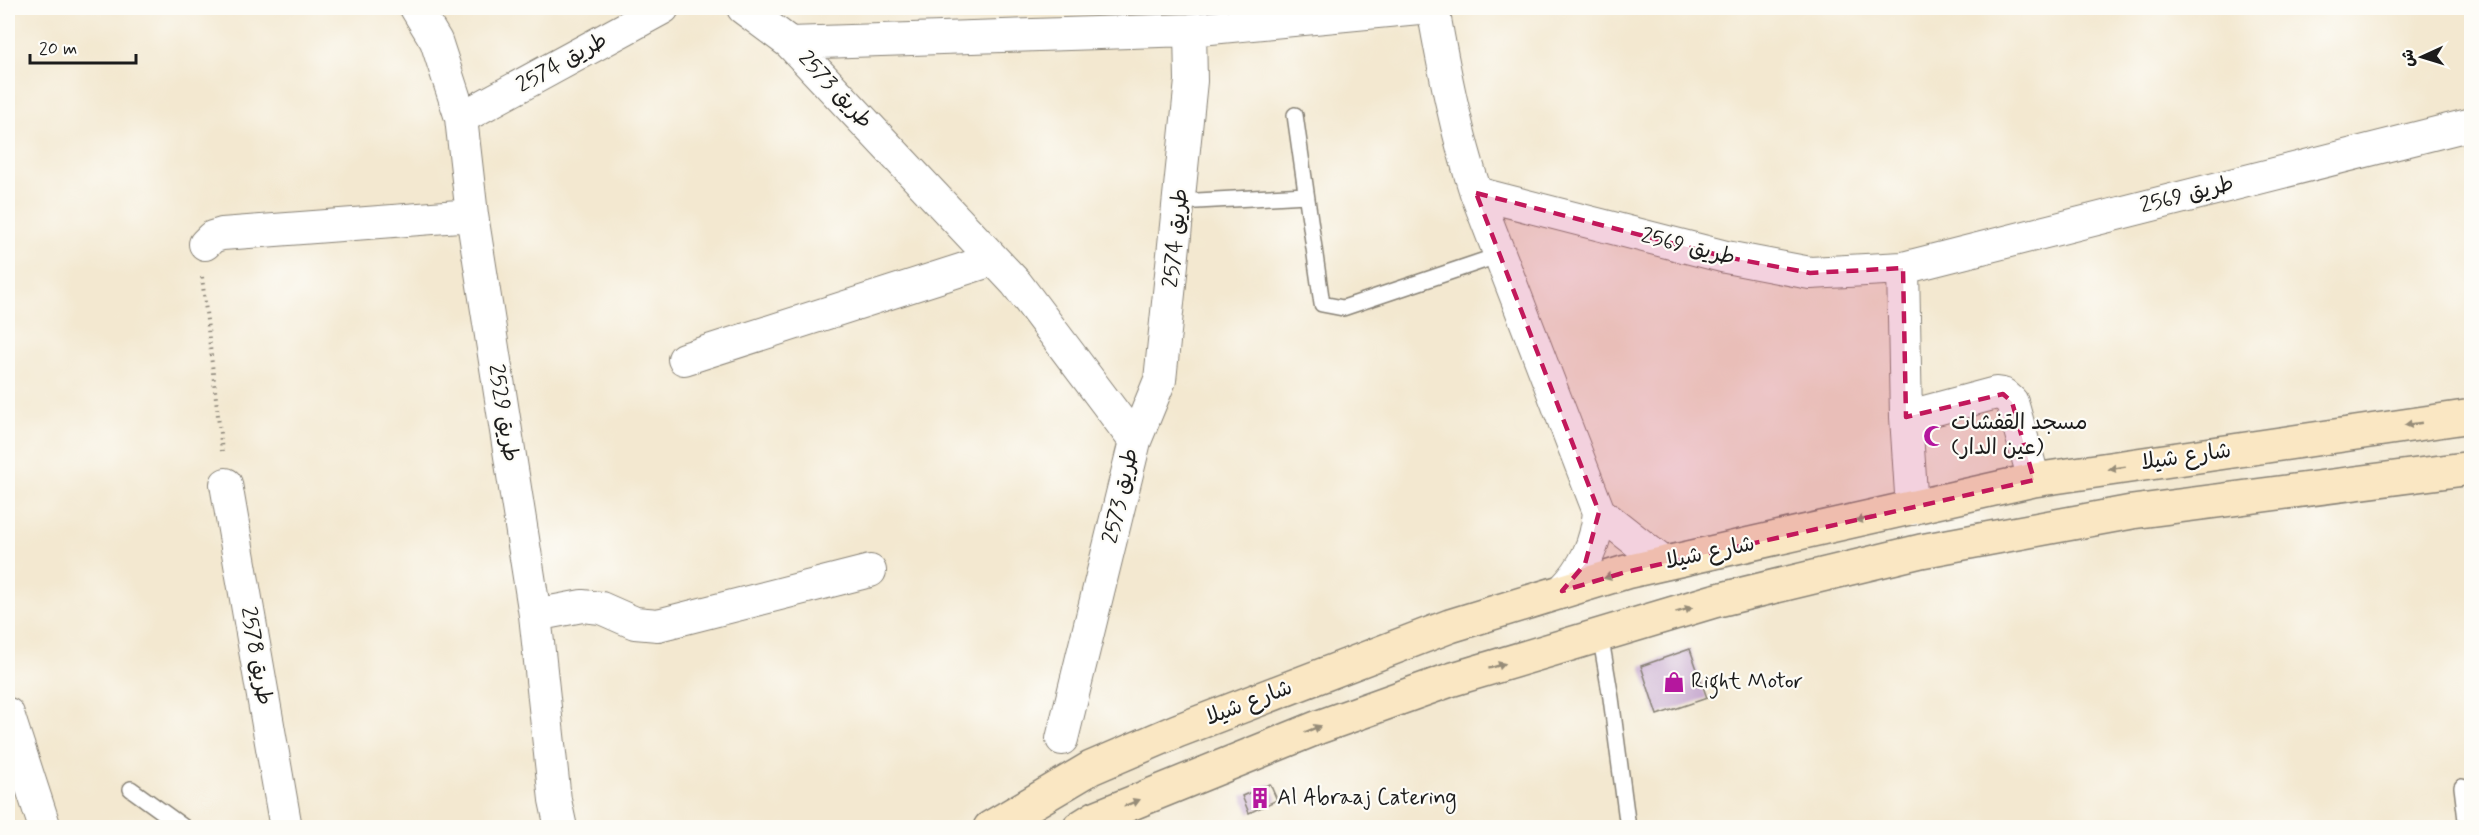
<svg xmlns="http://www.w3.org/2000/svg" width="2479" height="835" font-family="Mynerve,'Playpen Sans Arabic',sans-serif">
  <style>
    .building { fill: #c1a1cb }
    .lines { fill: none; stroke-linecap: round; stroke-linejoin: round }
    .lane-casing { stroke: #888276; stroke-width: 18 }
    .street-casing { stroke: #888276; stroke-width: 34 }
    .secondary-casing { stroke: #888276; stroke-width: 36 }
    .path { stroke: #888276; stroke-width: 4; stroke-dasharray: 1.5 4.5; stroke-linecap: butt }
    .lane { stroke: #fff; stroke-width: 15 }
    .street { stroke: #fff; stroke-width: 32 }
    .secondary { stroke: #fae7c3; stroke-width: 33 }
    .oneway { fill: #968c78 }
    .marked { fill: #c2185b; fill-opacity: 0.2; stroke: #c2185b; stroke-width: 4.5; stroke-dasharray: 12 8; stroke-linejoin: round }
    .labels { text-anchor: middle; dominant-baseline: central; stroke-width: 4.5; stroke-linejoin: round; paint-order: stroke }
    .street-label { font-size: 22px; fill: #1c1c1c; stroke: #fdfcf7 }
    .poi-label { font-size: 22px; fill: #1c1c1c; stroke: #fdfcf7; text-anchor: start }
  </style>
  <rect width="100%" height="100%" fill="#fdfcf7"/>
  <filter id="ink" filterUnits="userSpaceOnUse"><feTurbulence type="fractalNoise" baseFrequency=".0167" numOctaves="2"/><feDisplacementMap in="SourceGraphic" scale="12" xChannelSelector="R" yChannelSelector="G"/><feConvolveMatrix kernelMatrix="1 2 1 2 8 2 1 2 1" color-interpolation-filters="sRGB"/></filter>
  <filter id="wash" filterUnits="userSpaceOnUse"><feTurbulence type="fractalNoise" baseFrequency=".008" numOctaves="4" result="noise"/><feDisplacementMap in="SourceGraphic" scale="24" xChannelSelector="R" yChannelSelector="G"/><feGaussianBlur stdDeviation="1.35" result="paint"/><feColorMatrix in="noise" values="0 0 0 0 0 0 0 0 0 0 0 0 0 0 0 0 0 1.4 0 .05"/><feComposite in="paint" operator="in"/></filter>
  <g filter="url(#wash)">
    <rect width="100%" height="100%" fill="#f3e8d0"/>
    <g id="blocks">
      <path class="building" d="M 1690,649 L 1707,698 L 1657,715 L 1641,666 Z
        M 1270,784 L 1277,800 L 1249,813 L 1242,796 Z"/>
    </g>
  </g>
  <g filter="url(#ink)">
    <use href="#blocks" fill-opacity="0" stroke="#888276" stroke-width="1.5"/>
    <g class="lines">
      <defs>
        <path id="lane" d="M 1295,115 L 1322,304 L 1343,308 L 1500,255
          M 1179,202 L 1306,195
          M 1600,634 L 1611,698 L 1628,828
          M 2462,787 L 2467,828
          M 131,789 L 185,828"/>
        <path id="street" d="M 416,8 L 436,41 L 461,118 L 472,215 L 535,615 L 555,800 L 561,828
          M 743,8 L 790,43 L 1016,283 L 1135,441
          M 1433,8 C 1444,70 1456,132 1476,193 L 1599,512 C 1596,544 1585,568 1562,591
          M 790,43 L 1190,30 L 1419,8
          M 461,118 L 663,8
          M 1476,193 L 1726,257 L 1810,273 L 1903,268 L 2472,124
          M 205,244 L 212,237 L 222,234 L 472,215
          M 1903,268 L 1906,417 L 1912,509
          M 684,359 L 992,260
          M 1906,417 L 1996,393 L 2003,394 L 2012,402 L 2034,480
          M 226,484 L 286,828
          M 1599,512 L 1664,563
          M 535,615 L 582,606 L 601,608 L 635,623 L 658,625 L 870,571
          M 8,714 L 45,828
          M 1062,739 L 1135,441 L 1160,380 L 1191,81 L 1190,30"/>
        <path id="secondary" d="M 990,828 L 1091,768 L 1177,731 L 1450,626 L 1626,572 L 2034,480 L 2472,416
          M 1079,828 L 1095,818 L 1319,727 L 1450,680 L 1714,601 L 1921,551 L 2132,512 L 2472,468"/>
      </defs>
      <use href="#lane" class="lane-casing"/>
      <use href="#street" class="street-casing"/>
      <use href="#secondary" class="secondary-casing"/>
      <path class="path" d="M 202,277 L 222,451"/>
      <use href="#lane" class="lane"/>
      <use href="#street" class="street"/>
      <use href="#secondary" class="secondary"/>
    </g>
    <defs><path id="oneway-solid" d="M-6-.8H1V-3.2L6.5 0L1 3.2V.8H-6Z" transform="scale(1.5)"/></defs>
    <g class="oneway">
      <use href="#oneway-solid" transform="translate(2413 424) rotate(172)"/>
      <use href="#oneway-solid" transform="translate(2117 468) rotate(171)"/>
      <use href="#oneway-solid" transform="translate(1864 519) rotate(168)"/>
      <use href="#oneway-solid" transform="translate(1612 576) rotate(163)"/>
      <use href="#oneway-solid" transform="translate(1684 610) rotate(-17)"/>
      <use href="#oneway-solid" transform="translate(1497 666) rotate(-17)"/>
      <use href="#oneway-solid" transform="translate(1313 729) rotate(-22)"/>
      <use href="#oneway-solid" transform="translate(1132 803) rotate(-22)"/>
    </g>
  </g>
  <path class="marked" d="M 1476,193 L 1726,257 L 1810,273 L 1903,268 L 1906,417 L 2003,394 L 2012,402 L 2034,480 L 1626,572 L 1562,591 L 1585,564 L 1599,512 Z"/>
  <defs>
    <symbol id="mosque-bare" viewBox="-9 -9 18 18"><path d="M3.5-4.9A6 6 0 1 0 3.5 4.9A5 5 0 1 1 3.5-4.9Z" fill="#b5179e" stroke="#fdfcf7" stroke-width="2.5" paint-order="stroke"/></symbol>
    <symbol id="shop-bare" viewBox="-9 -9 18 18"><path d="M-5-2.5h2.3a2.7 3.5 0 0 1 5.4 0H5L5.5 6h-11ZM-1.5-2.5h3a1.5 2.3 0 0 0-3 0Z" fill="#b5179e" stroke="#fdfcf7" stroke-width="2.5" paint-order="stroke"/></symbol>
    <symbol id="building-bare" viewBox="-9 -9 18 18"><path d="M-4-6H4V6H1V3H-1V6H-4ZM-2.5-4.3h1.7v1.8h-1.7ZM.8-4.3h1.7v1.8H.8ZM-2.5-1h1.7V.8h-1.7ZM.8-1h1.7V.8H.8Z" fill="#b5179e" stroke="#fdfcf7" stroke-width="2.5" paint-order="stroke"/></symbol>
  </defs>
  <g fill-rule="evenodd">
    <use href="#mosque-bare" x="1919" y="421" width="30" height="30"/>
    <use href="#shop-bare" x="1659" y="667" width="30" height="30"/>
    <use href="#building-bare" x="1245" y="783" width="30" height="30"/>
  </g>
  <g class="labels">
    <g class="street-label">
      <text transform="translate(562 63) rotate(-29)">طريق 2574</text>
      <text transform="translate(835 90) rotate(47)">طريق 2573</text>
      <text transform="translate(2187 195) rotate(-14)">طريق 2569</text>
      <text transform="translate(1176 238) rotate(-84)">طريق 2574</text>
      <text transform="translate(1688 247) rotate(14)">طريق 2569</text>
      <text transform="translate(503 413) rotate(81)">طريق 2529</text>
      <text transform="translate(2186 457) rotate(-8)">شارع شيلا</text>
      <text transform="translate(1121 496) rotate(-77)">طريق 2573</text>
      <text transform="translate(1710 553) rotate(-12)">شارع شيلا</text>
      <text transform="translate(256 656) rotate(80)">طريق 2578</text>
      <text transform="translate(1249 703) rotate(-21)">شارع شيلا</text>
    </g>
    <g class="poi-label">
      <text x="1951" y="423">مسجد القفشات<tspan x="1951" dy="25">(عين الدار)</tspan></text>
      <text x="1691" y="682">Right Motor</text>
      <text x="1277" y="798">Al Abraaj Catering</text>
    </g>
  </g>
  <rect width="2479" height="835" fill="none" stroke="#fdfcf7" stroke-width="30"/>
  <g transform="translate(2422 57) rotate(266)" stroke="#fdfcf7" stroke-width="4.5" paint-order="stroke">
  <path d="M0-4.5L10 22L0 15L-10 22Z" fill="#1c1c1c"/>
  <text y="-9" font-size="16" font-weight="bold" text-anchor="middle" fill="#1c1c1c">ش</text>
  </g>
  <path d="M30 54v9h106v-9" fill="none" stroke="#1c1c1c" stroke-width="3"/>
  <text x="39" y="54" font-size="18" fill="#1c1c1c" stroke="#fdfcf7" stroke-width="4.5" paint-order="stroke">20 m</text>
</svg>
